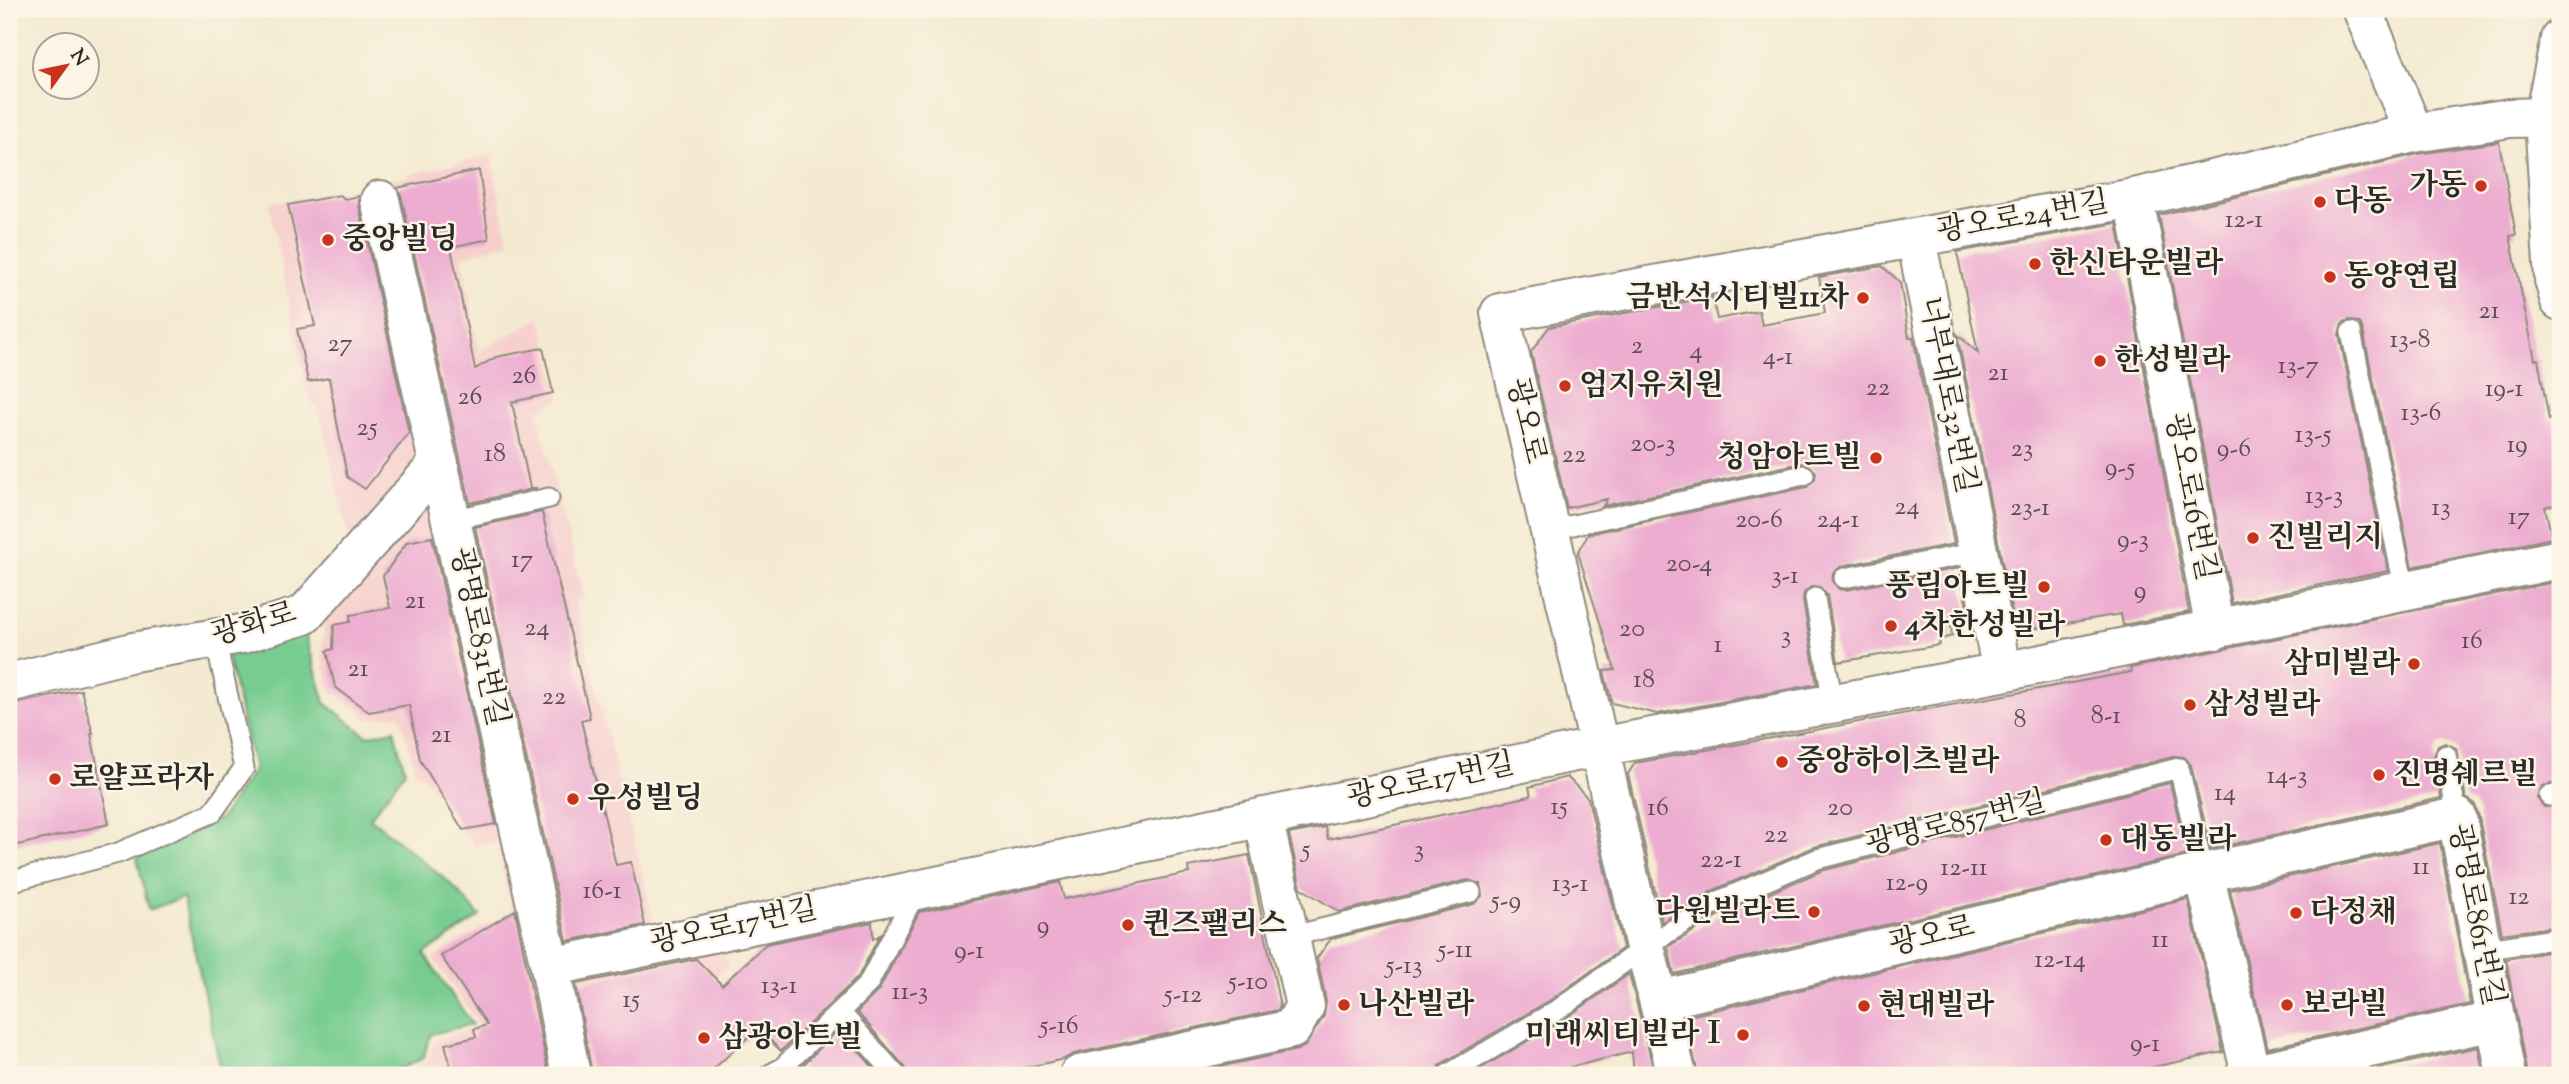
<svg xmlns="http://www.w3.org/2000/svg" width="2569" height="1084" font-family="'Sorts Mill Goudy','Noto Serif KR',serif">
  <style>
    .built { fill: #f7d0ce }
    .green { fill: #77cc90; stroke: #517c5e; stroke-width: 2 }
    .building { fill: #edadd1 }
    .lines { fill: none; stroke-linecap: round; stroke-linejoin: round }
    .lane-casing { stroke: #908a7e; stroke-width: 23 }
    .street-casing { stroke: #908a7e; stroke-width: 42 }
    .lane { stroke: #fff; stroke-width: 19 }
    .street { stroke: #fff; stroke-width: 38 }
    .poi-dot { fill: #c8321e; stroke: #fcf5e5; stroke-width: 2.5 }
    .labels { text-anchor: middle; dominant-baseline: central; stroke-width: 5; stroke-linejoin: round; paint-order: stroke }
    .number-label { font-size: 26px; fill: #5c4c54 }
    .poi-label { font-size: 30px; font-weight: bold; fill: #2b2b2b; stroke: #fcf5e5; text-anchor: start }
    .street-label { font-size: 30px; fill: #2b2b2b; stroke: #fcf5e5 }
  </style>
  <rect width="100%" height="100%" fill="#fcf5e5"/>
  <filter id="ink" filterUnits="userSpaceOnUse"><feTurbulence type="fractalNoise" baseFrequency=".0143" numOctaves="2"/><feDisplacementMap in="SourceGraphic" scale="14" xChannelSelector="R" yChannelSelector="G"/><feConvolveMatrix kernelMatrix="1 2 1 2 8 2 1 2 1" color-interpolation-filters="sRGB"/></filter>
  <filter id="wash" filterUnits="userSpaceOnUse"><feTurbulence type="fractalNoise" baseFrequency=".00686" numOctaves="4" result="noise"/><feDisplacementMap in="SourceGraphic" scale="28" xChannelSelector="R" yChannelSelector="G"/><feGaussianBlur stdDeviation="1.57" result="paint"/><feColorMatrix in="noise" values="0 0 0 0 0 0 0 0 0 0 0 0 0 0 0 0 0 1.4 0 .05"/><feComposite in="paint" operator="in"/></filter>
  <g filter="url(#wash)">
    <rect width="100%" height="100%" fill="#f4ead1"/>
    <path class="built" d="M 491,155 L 509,243 L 462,256 L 479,352 L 541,317 L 560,399 L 537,411 L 584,597 L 575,601 L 663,958 L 724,944 L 728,966 L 644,1041 L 633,1045 L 658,1075 L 403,1075 L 428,1063 L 435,1040 L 480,1026 L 433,958 L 486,924 L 516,930 L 497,841 L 474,847 L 426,780 L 416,772 L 400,715 L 367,719 L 330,689 L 322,657 L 324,623 L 369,568 L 347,531 L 320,415 L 306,391 L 269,203 L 361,190 L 412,174 Z"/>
    <path class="green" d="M 303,627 L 325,703 L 367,736 L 394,730 L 405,771 L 370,818 L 452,885 L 480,916 L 424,954 L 472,1024 L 431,1034 L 423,1058 L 389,1075 L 222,1075 L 183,897 L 149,910 L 137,858 L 221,818 L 254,769 L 226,651 Z"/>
    <g id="blocks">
      <path class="building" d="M 2499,142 L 2516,235 L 2510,236 L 2535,360 L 2538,359 L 2549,420 L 2553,419 L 2560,458 L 2560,503 L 2545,507 L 2552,538 L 2412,567 L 2363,330 L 2360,323 L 2349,320 L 2342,323 L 2339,334 L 2388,571 L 2232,603 L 2159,215 L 2418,154 Z
        M 479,170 L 489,239 L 451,247 L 475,369 L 496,357 L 543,348 L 553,393 L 512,402 L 530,488 L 537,488 L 470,503 L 401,195 L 397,188 Z
        M 340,195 L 345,199 L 359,196 L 359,205 L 409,433 L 365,489 L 347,477 L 329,378 L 308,382 L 297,329 L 315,326 L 288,205 Z
        M 2117,223 L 2189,612 L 2123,625 L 2121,614 L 2020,631 L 2015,627 L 1957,334 L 1978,353 L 1957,252 Z
        M 1882,266 L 1900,282 L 1909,338 L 1913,337 L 1954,544 L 1842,566 L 1833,573 L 1832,581 L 1839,589 L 1846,590 L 1959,568 L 1968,612 L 1950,616 L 1952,636 L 1939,640 L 1940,645 L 1838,662 L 1827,595 L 1820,587 L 1812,586 L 1804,593 L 1803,600 L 1817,684 L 1657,714 L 1612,703 L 1604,671 L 1615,670 L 1578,553 L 1588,534 L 1807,487 L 1815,479 L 1816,472 L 1808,464 L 1801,463 L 1603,506 L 1607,499 L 1567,508 L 1531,352 L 1549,327 L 1712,297 L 1717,319 L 1759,311 L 1762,325 L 1825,313 L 1819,277 Z
        M 542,512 L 590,718 L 581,720 L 616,865 L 631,862 L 645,925 L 567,941 L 475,527 Z
        M 432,537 L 496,824 L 463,830 L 420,760 L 409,705 L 369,712 L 335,687 L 327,651 L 333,649 L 334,625 L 350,622 L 350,615 L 390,608 L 383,576 L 407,542 Z
        M 2560,581 L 2560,782 L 2542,786 L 2537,798 L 2544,807 L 2560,806 L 2560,926 L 2502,934 L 2478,813 L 2474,803 L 2466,798 L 2456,748 L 2445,743 L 2438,746 L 2434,756 L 2441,798 L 2211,849 L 2191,765 L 2183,757 L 2176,756 L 1814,847 L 1714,890 L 1662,922 L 1628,774 L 1635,763 L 2131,672 L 2130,668 Z
        M 81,690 L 93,733 L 91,734 L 109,824 L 9,847 L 9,705 Z
        M 1567,777 L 1588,798 L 1623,948 L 1552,999 L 1441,1064 L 1435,1075 L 1181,1075 L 1297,1050 L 1305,1046 L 1324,1016 L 1326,1001 L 1317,958 L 1331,939 L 1474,904 L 1482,896 L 1480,884 L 1468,880 L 1339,912 L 1301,888 L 1289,834 L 1325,827 L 1328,839 L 1531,796 L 1529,787 Z
        M 2170,783 L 2187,855 L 1674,974 L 1668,947 L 1725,912 L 1821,871 Z
        M 2440,843 L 2470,1004 L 2267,1048 L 2230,890 Z
        M 1249,855 L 1280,1006 L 1278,1010 L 1074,1054 L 1064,1059 L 993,1075 L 908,1075 L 905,1067 L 857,1012 L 879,990 L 919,912 L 1060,882 L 1064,899 L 1189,873 L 1188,867 Z
        M 2188,899 L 2223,1052 L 2117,1075 L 1698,1075 L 1685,1017 Z
        M 515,910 L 549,1075 L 453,1075 L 445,1044 L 476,1037 L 474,1029 L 487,1025 L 441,956 Z
        M 872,922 L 873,939 L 880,935 L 858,977 L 781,1051 L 758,1028 L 707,1075 L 592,1075 L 576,984 L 696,959 L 722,985 L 766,944 Z
        M 2560,950 L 2560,1075 L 2527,1075 L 2506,959 Z
        M 1629,974 L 1655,1075 L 1634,1075 L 1632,1052 L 1563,1069 L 1564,1075 L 1476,1075 L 1475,1072 L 1565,1019 Z
        M 839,1029 L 880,1075 L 806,1075 L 799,1069 Z
        M 2478,1047 L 2484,1075 L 2380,1075 L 2378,1069 Z"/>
    </g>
  </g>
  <g filter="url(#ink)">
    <use href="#blocks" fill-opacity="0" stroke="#908a7e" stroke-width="2"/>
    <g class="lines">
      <defs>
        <path id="lane" d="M 2351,332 L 2405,591
          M 452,520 L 549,498
          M 1550,530 L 1804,475
          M 1844,578 L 1978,552
          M 1815,598 L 1833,704
          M 2446,755 L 2457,817
          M 2549,796 L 2560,794
          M 9,882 L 118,853 L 212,813 L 244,768 L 215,638
          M 1289,937 L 1471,892
          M 2481,950 L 2560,938
          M 840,1012 L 896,1075
          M 769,1075 L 782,1068 L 868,984 L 917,890
          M 1447,1075 L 1559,1009 L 1645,947 L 1719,901 L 1817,859 L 2179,768 L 2204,873"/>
        <path id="street" d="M 2362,9 L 2414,133
          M 2560,39 L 2544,117 L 2554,280 L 2560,301
          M 2134,198 L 2215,630
          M 380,200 L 550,967 L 571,1075
          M 1916,238 L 2002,672
          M 9,683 L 133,652 L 242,634 L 304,615 L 439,463
          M 2204,873 L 2251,1075
          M 550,967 L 1599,747 L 2002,672 L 2560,559
          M 1660,1000 L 2204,873 L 2457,817 L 2506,1075
          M 1079,1075 L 1292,1029 L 1305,1006 L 1263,817
          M 1677,1075 L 1645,947 L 1500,313 L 2134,198 L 2414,133 L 2510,118 L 2544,117
          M 2245,1075 L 2495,1021"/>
      </defs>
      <use href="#lane" class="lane-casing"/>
      <use href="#street" class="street-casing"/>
      <use href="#lane" class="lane"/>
      <use href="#street" class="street"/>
    </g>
  </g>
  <g class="poi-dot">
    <circle cx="2481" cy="186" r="7"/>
    <circle cx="2320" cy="202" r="7"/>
    <circle cx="328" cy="240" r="7"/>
    <circle cx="2035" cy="264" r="7"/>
    <circle cx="2330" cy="277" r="7"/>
    <circle cx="1863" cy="298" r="7"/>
    <circle cx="2100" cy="361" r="7"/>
    <circle cx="1565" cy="386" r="7"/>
    <circle cx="1876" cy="458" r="7"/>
    <circle cx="2253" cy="538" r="7"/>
    <circle cx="2044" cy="587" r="7"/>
    <circle cx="1891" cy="626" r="7"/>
    <circle cx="2414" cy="664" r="7"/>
    <circle cx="2190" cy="705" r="7"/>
    <circle cx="1782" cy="762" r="7"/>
    <circle cx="2379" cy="775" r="7"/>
    <circle cx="55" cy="779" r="7"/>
    <circle cx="573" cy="799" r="7"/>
    <circle cx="2106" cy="840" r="7"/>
    <circle cx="1814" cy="912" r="7"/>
    <circle cx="2296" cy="913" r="7"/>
    <circle cx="1128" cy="925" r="7"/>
    <circle cx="1344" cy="1005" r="7"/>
    <circle cx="2287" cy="1005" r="7"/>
    <circle cx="1864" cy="1006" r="7"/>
    <circle cx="1743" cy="1035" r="7"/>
    <circle cx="704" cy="1038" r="7"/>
  </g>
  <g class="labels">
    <g class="number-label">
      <text x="2244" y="220">12-1</text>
      <text x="2489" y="311">21</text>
      <text x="2410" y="340">13-8</text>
      <text x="340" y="344">27</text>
      <text x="1637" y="346">2</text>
      <text x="1696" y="351">4</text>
      <text x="1778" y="357">4-1</text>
      <text x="2298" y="366">13-7</text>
      <text x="1998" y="373">21</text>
      <text x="524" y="376">26</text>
      <text x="1878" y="388">22</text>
      <text x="2504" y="389">19-1</text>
      <text x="470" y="397">26</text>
      <text x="2421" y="413">13-6</text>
      <text x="367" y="428">25</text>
      <text x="2313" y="435">13-5</text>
      <text x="1653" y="444">20-3</text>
      <text x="2517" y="445">19</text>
      <text x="2022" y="449">23</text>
      <text x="2234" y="449">9-6</text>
      <text x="495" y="454">18</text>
      <text x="1574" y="455">22</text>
      <text x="2120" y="468">9-5</text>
      <text x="2324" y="496">13-3</text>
      <text x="1907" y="507">24</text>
      <text x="2030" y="508">23-1</text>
      <text x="2441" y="508">13</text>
      <text x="2519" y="517">17</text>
      <text x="1759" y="520">20-6</text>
      <text x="1838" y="520">24-1</text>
      <text x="2133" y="540">9-3</text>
      <text x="522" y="560">17</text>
      <text x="1689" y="564">20-4</text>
      <text x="1785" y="576">3-1</text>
      <text x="2140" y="591">9</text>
      <text x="415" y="601">21</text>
      <text x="537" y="628">24</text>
      <text x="1632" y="629">20</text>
      <text x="1786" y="636">3</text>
      <text x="2472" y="641">16</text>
      <text x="1718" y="645">1</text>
      <text x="358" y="669">21</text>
      <text x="1644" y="680">18</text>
      <text x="554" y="697">22</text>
      <text x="2106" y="716">8-1</text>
      <text x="2020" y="720">8</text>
      <text x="441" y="735">21</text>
      <text x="2287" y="776">14-3</text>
      <text x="2225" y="793">14</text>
      <text x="1559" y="807">15</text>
      <text x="1658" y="808">16</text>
      <text x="1840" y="808">20</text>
      <text x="1776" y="835">22</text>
      <text x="1306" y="850">5</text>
      <text x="1419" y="850">3</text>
      <text x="1721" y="860">22-1</text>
      <text x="2421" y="867">11</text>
      <text x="1964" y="868">12-11</text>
      <text x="1907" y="883">12-9</text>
      <text x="1570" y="884">13-1</text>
      <text x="602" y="891">16-1</text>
      <text x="2519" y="897">12</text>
      <text x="1506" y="901">5-9</text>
      <text x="1043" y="926">9</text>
      <text x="2160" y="940">11</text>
      <text x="1455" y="950">5-11</text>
      <text x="969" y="951">9-1</text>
      <text x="2060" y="960">12-14</text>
      <text x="1404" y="966">5-13</text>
      <text x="1248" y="982">5-10</text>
      <text x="779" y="986">13-1</text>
      <text x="910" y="992">11-3</text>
      <text x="1183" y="995">5-12</text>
      <text x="631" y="1000">15</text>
      <text x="1059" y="1026">5-16</text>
      <text x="2145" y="1044">9-1</text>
    </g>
    <g class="poi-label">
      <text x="2467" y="186" text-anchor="end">가동</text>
      <text x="2334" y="202">다동</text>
      <text x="342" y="240">중앙빌딩</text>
      <text x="2049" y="264">한신타운빌라</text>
      <text x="2344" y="277">동양연립</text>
      <text x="1849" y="298" text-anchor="end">금반석시티빌11차</text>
      <text x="2114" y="361">한성빌라</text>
      <text x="1579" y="386">엄지유치원</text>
      <text x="1862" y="458" text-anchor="end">청암아트빌</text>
      <text x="2267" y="538">진빌리지</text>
      <text x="2030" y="587" text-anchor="end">풍림아트빌</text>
      <text x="1905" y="626">4차한성빌라</text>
      <text x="2400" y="664" text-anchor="end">삼미빌라</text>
      <text x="2204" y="705">삼성빌라</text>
      <text x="1796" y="762">중앙하이츠빌라</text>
      <text x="2393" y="775">진명쉐르빌</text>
      <text x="69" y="779">로얄프라자</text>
      <text x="587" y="799">우성빌딩</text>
      <text x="2120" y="840">대동빌라</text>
      <text x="1800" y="912" text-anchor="end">다원빌라트</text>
      <text x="2310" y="913">다정채</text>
      <text x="1142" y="925">퀸즈팰리스</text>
      <text x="1358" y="1005">나산빌라</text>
      <text x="2301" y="1005">보라빌</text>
      <text x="1878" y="1006">현대빌라</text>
      <text x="1729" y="1035" text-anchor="end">미래씨티빌라Ⅰ</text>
      <text x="718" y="1038">삼광아트빌</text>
    </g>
    <g class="street-label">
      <text transform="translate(2023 218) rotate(-10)">광오로24번길</text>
      <text transform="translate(1947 395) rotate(79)">너부대로32번길</text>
      <text transform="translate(1525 421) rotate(77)">광오로</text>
      <text transform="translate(2190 497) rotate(79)">광오로16번길</text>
      <text transform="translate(254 625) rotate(-16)">광화로</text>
      <text transform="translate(478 637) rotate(78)">광명로831번길</text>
      <text transform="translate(1431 782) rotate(-12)">광오로17번길</text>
      <text transform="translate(1956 824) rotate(-14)">광명로857번길</text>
      <text transform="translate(2475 915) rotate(79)">광명로861번길</text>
      <text transform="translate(734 927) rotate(-12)">광오로17번길</text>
      <text transform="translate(1932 937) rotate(-13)">광오로</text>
    </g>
  </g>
  <rect width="2569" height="1084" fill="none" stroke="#fcf5e5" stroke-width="35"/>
  <g transform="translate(66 66) rotate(57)"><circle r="33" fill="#fcf5e5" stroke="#a8a49b" stroke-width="2"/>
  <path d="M0-5L12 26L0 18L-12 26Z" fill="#c8321e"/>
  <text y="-10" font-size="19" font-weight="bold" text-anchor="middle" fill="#2b2b2b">N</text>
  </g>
</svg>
